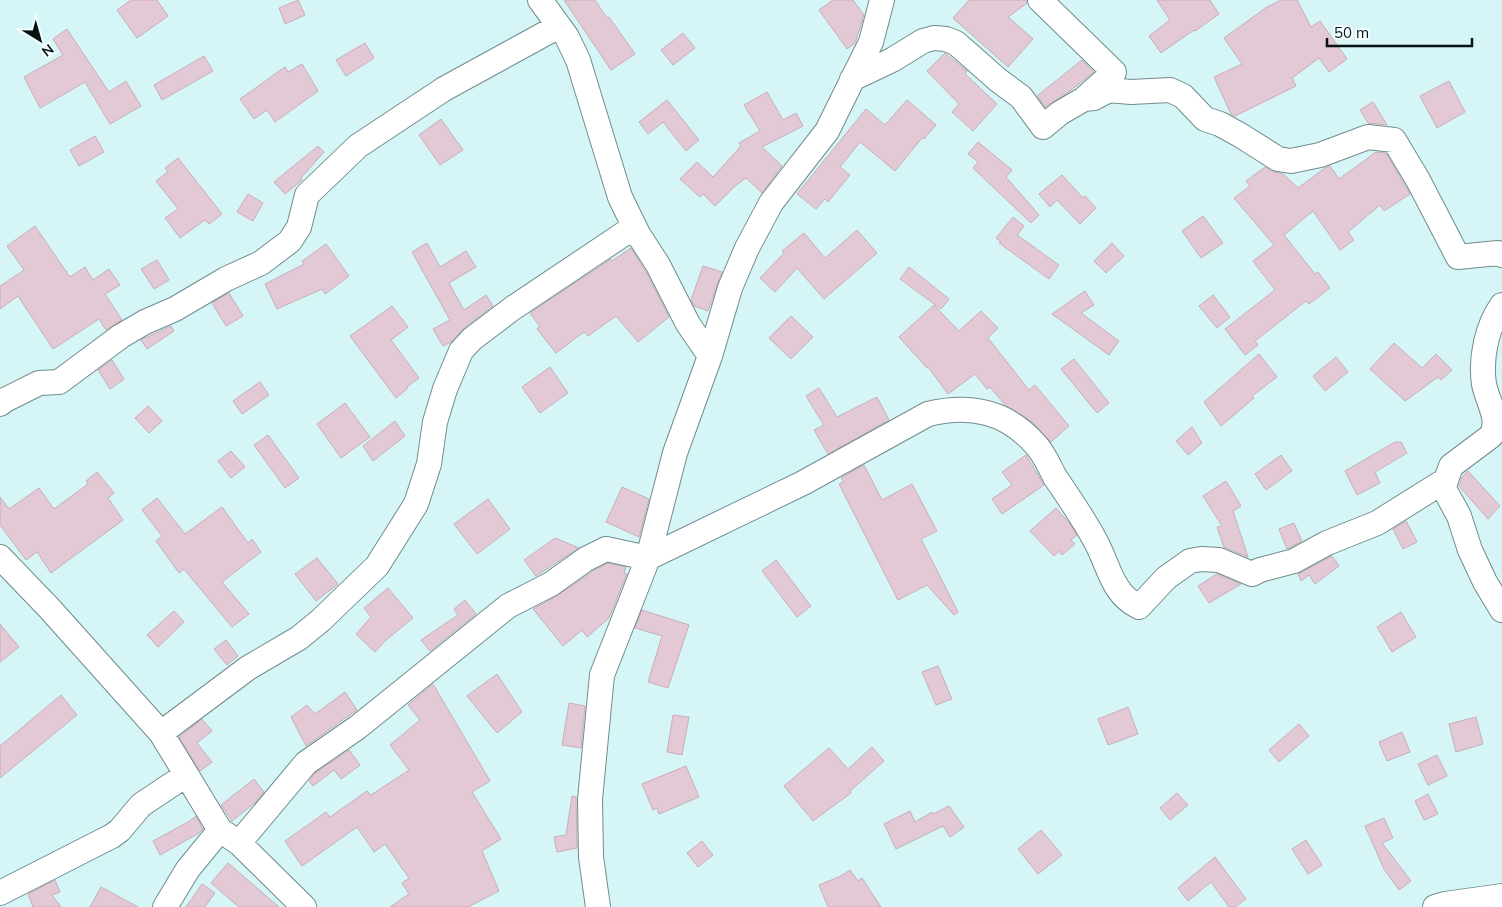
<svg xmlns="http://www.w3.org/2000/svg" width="1502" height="907" font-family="Mulish,sans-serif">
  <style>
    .building { fill: #e2c9d5; stroke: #c7aeba }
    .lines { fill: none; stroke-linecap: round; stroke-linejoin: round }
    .minor-casing { stroke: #708c8d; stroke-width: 26 }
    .minor { stroke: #fff; stroke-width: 24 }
  </style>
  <rect width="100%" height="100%" fill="#d6f5f6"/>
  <path class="building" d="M 131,0 L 157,0 L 168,16 L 137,38 L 117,10 Z
    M 298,0 L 305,15 L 285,24 L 279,8 Z
    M 564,0 L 595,0 L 607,18 L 609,17 L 635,54 L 611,70 Z
    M 833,0 L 853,0 L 864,15 L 855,43 L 847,49 L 819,10 Z
    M 969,0 L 1027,0 L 1027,3 L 1008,17 L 1033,39 L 1008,67 L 953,18 Z
    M 1157,0 L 1210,0 L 1219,14 L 1195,31 L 1194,30 L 1161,53 L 1149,36 L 1170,20 Z
    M 1281,0 L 1297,0 L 1311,27 L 1320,21 L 1347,59 L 1329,72 L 1319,58 L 1292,78 L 1296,86 L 1235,116 L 1231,114 L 1214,77 L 1242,64 L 1224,38 L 1267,7 Z
    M 67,29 L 109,92 L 126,81 L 141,106 L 110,124 L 85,82 L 40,108 L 24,77 L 63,55 L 53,39 Z
    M 683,33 L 695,48 L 673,65 L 661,50 Z
    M 365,43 L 374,58 L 346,76 L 336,60 Z
    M 945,53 L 967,71 L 965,74 L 997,104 L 973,131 L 952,112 L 959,104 L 927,71 Z
    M 204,56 L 213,71 L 162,100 L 154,85 Z
    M 1082,60 L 1094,72 L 1070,91 L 1045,107 L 1037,96 Z
    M 302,64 L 318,91 L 275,122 L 267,110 L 254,119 L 240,99 L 285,67 L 288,72 Z
    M 1449,81 L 1465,112 L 1437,128 L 1420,96 Z
    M 767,92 L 783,120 L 796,113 L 803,126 L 762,147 L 782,166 L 762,193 L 746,178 L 735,186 L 715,206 L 703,194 L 700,197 L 680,179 L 697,162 L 713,177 L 741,146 L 739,143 L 760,131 L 744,105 Z
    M 667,100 L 699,140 L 686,151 L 663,122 L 648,134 L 639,122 Z
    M 907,100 L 936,125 L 924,139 L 922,138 L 895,171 L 860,142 L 840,167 L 850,175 L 828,202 L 825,199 L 816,209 L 797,194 L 866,109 L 885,125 Z
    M 1373,102 L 1387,125 L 1386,125 L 1368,123 L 1360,110 Z
    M 441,119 L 463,150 L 440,165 L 419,135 Z
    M 95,136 L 104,152 L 79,166 L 70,150 Z
    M 978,142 L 1012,170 L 1006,177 L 1039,215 L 1031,223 L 973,168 L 978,162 L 968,154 Z
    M 318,146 L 324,152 L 301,178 L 302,180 L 285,194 L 274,182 Z
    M 1376,152 L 1386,153 L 1410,194 L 1384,211 L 1380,205 L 1348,232 L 1354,240 L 1340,250 L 1313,211 L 1284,235 L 1315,274 L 1318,272 L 1330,288 L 1309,304 L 1306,301 L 1255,341 L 1258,345 L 1245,355 L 1225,329 L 1275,290 L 1253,261 L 1274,245 L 1234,198 L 1250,186 L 1246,181 L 1265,167 L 1271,171 L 1283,174 L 1298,188 L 1325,168 L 1330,166 L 1339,179 Z
    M 178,158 L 222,214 L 209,224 L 205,220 L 180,238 L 165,218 L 178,209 L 156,181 L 168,172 L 165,168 Z
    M 1062,175 L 1083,198 L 1085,196 L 1096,208 L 1080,224 L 1057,200 L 1050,207 L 1039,194 Z
    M 248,194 L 263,203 L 253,221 L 237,212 Z
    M 1203,216 L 1223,243 L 1201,258 L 1182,231 Z
    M 1013,217 L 1024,226 L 1017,235 L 1059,265 L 1049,279 L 999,243 L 1001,242 L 996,238 Z
    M 35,226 L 70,277 L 85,267 L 93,280 L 109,269 L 120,285 L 105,294 L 122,320 L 106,330 L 99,319 L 53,349 L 18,296 L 0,309 L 0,286 L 24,270 L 7,246 Z
    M 857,230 L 877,253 L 824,299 L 797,268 L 775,292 L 760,278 L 784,253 L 782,251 L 804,233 L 825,258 Z
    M 427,243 L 440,267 L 466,251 L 476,267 L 449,283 L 464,310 L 486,295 L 493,306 L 464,328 L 451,342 L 443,346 L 433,329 L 450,320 L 412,252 Z
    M 1112,243 L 1124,256 L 1106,273 L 1094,261 Z
    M 326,244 L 349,276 L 325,294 L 322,289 L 277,309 L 265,284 L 304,264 L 302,261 Z
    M 631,248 L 646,272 L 669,317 L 638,342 L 616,316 L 588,336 L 584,332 L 556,353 L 537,329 L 540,327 L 530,313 L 611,259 L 612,261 Z
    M 157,260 L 169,280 L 154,289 L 141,269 Z
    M 703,266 L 722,272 L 708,311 L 694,306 L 691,300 Z
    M 909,267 L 949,299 L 941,309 L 900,279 Z
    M 1085,291 L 1094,305 L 1081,313 L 1119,341 L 1109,355 L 1052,314 Z
    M 229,293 L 243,316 L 226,326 L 212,303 Z
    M 1213,295 L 1230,317 L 1217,328 L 1199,306 Z
    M 934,305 L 959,331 L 981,311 L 998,328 L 988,338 L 1029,390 L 1035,385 L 1069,426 L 1051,442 L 1032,422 L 1005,405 L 990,387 L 987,389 L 975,374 L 948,394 L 928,367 L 927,368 L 899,337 Z
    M 392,306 L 408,327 L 391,340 L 419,378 L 407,387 L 408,388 L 396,398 L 350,336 Z
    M 791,316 L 813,337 L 791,359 L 769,338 Z
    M 171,326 L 174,331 L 147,349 L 141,340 Z
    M 1394,343 L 1422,368 L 1436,354 L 1452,370 L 1441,380 L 1438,377 L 1405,401 L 1370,369 Z
    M 1259,354 L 1277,377 L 1252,396 L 1254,398 L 1221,426 L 1204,402 Z
    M 1336,357 L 1348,372 L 1325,391 L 1313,376 Z
    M 1074,359 L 1109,403 L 1097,413 L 1061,369 Z
    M 112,360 L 124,379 L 110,389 L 98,370 Z
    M 550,367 L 568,393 L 540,413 L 522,387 Z
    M 260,382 L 269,395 L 242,414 L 233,401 Z
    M 819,388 L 837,417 L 877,397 L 889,420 L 828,454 L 814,430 L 824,425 L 806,396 Z
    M 345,403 L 370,437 L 341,458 L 317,424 Z
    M 148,406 L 162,421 L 149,433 L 135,418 Z
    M 395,421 L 405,436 L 373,461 L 363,446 Z
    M 1192,427 L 1202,443 L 1188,455 L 1176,441 Z
    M 268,435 L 299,478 L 285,488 L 254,445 Z
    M 1395,442 L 1401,442 L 1407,453 L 1375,472 L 1380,483 L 1357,495 L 1345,471 Z
    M 231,451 L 245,467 L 231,478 L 218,461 Z
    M 1026,455 L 1044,485 L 1002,514 L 992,499 L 1012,485 L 1002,472 Z
    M 1281,455 L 1292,471 L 1266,490 L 1255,474 Z
    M 864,465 L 882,500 L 912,484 L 937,531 L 921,539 L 958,612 L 954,615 L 927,585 L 898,600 L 839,484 L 844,482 L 841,478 Z
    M 1468,471 L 1500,506 L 1488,519 L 1459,486 L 1462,477 Z
    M 97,472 L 114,493 L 108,498 L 123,520 L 51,573 L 37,552 L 26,560 L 0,525 L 0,497 L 9,509 L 39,488 L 54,509 L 88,484 L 86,481 Z
    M 1226,481 L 1241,506 L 1233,511 L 1248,557 L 1224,547 L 1217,527 L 1222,526 L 1203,496 Z
    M 622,487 L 649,499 L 639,537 L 606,522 Z
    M 157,498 L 185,534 L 222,507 L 248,543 L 252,539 L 261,552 L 222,582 L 249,614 L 232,627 L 184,569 L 179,573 L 156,541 L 162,536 L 142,510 Z
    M 488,499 L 510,529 L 477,554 L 454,524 Z
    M 1056,508 L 1070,524 L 1077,535 L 1071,540 L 1075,544 L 1062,555 L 1059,551 L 1054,556 L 1030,531 Z
    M 1406,521 L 1417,542 L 1403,549 L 1393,529 Z
    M 1294,523 L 1302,541 L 1287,549 L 1279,529 Z
    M 555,538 L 579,548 L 536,576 L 524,560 Z
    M 1332,556 L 1339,566 L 1315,584 L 1309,575 L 1301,581 L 1298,574 Z
    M 317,558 L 338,584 L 316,601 L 295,574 Z
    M 776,560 L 811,606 L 797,617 L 762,571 Z
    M 608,563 L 626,567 L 624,573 L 627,574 L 609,618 L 587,637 L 582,630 L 563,646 L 533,609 L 557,596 L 593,571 Z
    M 1217,574 L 1241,584 L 1209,603 L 1198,586 Z
    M 388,588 L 413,618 L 385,641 L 375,652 L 356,634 L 371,617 L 364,608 Z
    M 465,600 L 476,614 L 430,651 L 421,640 L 458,615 L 454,609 Z
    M 642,610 L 689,625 L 668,688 L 648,682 L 662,636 L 635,628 Z
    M 174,611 L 184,622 L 158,647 L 147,635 Z
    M 1401,612 L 1416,637 L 1392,652 L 1377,627 Z
    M 0,624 L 19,647 L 0,662 Z
    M 226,640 L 238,656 L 227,665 L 214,649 Z
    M 938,666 L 952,699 L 936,705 L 922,672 Z
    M 497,674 L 522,712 L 497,733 L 467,696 Z
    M 433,684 L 490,781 L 472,792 L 501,839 L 482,851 L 499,891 L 468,907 L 390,907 L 409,894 L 402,883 L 409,878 L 385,844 L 374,852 L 357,827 L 302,866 L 285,841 L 326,812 L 330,817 L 367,791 L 371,795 L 409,770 L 390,745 L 420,720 L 408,705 Z
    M 345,692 L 357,710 L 306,746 L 291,717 L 307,705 L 315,714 Z
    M 61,695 L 77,715 L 0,778 L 0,746 Z
    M 569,703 L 585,706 L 581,748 L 562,745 Z
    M 1128,707 L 1138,734 L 1108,745 L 1098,719 Z
    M 673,715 L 689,717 L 682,755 L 667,752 Z
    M 1476,717 L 1483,744 L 1456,752 L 1449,724 Z
    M 202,719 L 212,731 L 197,743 L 212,762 L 200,771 L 179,737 Z
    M 1299,724 L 1309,736 L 1279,762 L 1269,750 Z
    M 1402,732 L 1410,752 L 1387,761 L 1379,742 Z
    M 872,747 L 884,761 L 850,791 L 851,793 L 813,821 L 784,786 L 829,748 L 848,769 Z
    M 349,750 L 360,765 L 341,779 L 334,770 L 313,786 L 309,781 L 315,773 Z
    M 1437,755 L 1447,776 L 1428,785 L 1418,764 Z
    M 686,766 L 699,797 L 659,814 L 657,808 L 653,810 L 642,784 Z
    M 254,779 L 264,792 L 256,802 L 232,821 L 221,805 Z
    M 1177,793 L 1188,805 L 1170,820 L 1160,808 Z
    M 1428,794 L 1438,814 L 1424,820 L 1415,801 Z
    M 572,796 L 576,797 L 577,848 L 557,852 L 554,837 L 566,835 Z
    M 949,806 L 964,827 L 950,837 L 943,826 L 896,849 L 884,824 L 910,811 L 915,822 L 932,812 L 933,814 Z
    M 196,816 L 203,829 L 199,833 L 160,855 L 153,841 L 188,822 Z
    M 1384,818 L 1393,838 L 1382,843 L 1411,881 L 1399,890 L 1384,869 L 1365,826 Z
    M 1041,830 L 1062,855 L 1038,874 L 1018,849 Z
    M 1306,840 L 1322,865 L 1308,874 L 1292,849 Z
    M 702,841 L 713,855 L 698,867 L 687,853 Z
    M 1215,857 L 1246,899 L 1235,907 L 1229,907 L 1211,882 L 1188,901 L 1178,888 Z
    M 228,863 L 279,907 L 239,907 L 211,883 Z
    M 850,870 L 858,881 L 862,878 L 881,907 L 828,907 L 819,885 L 841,876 Z
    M 55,880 L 60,892 L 52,895 L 61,907 L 33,907 L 28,894 Z
    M 202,884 L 215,893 L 205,907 L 186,907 Z
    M 101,887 L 138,907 L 90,907 Z"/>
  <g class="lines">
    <defs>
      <path id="minor" d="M 540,0 L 567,37 L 578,60 L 620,197 L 638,234 L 658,265 L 688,324 L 710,356
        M 852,79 L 892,60 L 923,41 L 934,38 L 946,39 L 956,43 L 998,80 L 1021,97 L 1043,127 L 1060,113 L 1084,99 L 1114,72 L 1040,0
        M 1084,99 L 1094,98 L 1109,90 L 1131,92 L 1170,90 L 1183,96 L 1205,119 L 1220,124 L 1240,135 L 1278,159 L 1291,161 L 1320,155 L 1368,137 L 1394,140 L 1418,180 L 1458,257 L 1498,253 L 1502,255
        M 0,404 L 5,400 L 39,383 L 59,382 L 121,336 L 145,322 L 175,309 L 226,279 L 261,263 L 290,241 L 299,227 L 307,195 L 358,146 L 444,89 L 559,26
        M 1441,483 L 1459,516 L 1470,550 L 1485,582 L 1502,610
        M 0,557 L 50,609 L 161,733 L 220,830 L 239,843 L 304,907
        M 161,733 L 248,668 L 299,638 L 321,620 L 377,566 L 416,504 L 429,464 L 435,422 L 445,389 L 461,351 L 472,339 L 513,308 L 634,227
        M 239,843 L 306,763 L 358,727 L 508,606 L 551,584 L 586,559 L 606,549 L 648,558 L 803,483 L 928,414 C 970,404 1006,411 1035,444 C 1044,453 1049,466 1055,477 C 1069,498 1084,519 1096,542 C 1109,566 1112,594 1139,607 L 1166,578 L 1190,561 L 1201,559 L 1219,560 L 1252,574 L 1260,570 L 1294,561 L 1327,543 L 1377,523 L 1441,483 L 1445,483 L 1451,466 L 1491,436 C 1501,420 1487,401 1484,384 C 1480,358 1487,326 1502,305
        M 0,893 L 112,836 L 120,830 L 141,805 L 186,775
        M 165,907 L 188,869 L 220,830
        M 598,907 L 591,857 L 590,799 L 602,675 L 648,558 L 675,453 L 710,356 L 730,288 L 747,248 L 771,203 L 827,131 L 871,42 L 882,0
        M 1435,907 L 1445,904 L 1502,896"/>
    </defs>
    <use href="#minor" class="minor-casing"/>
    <use href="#minor" class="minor"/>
  </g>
  <g transform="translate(40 40) rotate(143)" stroke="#f2feff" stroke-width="4" paint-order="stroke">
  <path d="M0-4L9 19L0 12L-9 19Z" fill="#071213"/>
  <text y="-8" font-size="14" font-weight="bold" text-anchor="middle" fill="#071213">N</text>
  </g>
  <path d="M1327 38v8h145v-8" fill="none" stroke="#071213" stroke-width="2.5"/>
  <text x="1334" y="38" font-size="15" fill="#071213" stroke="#f2feff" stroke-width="4" paint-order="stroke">50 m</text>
</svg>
